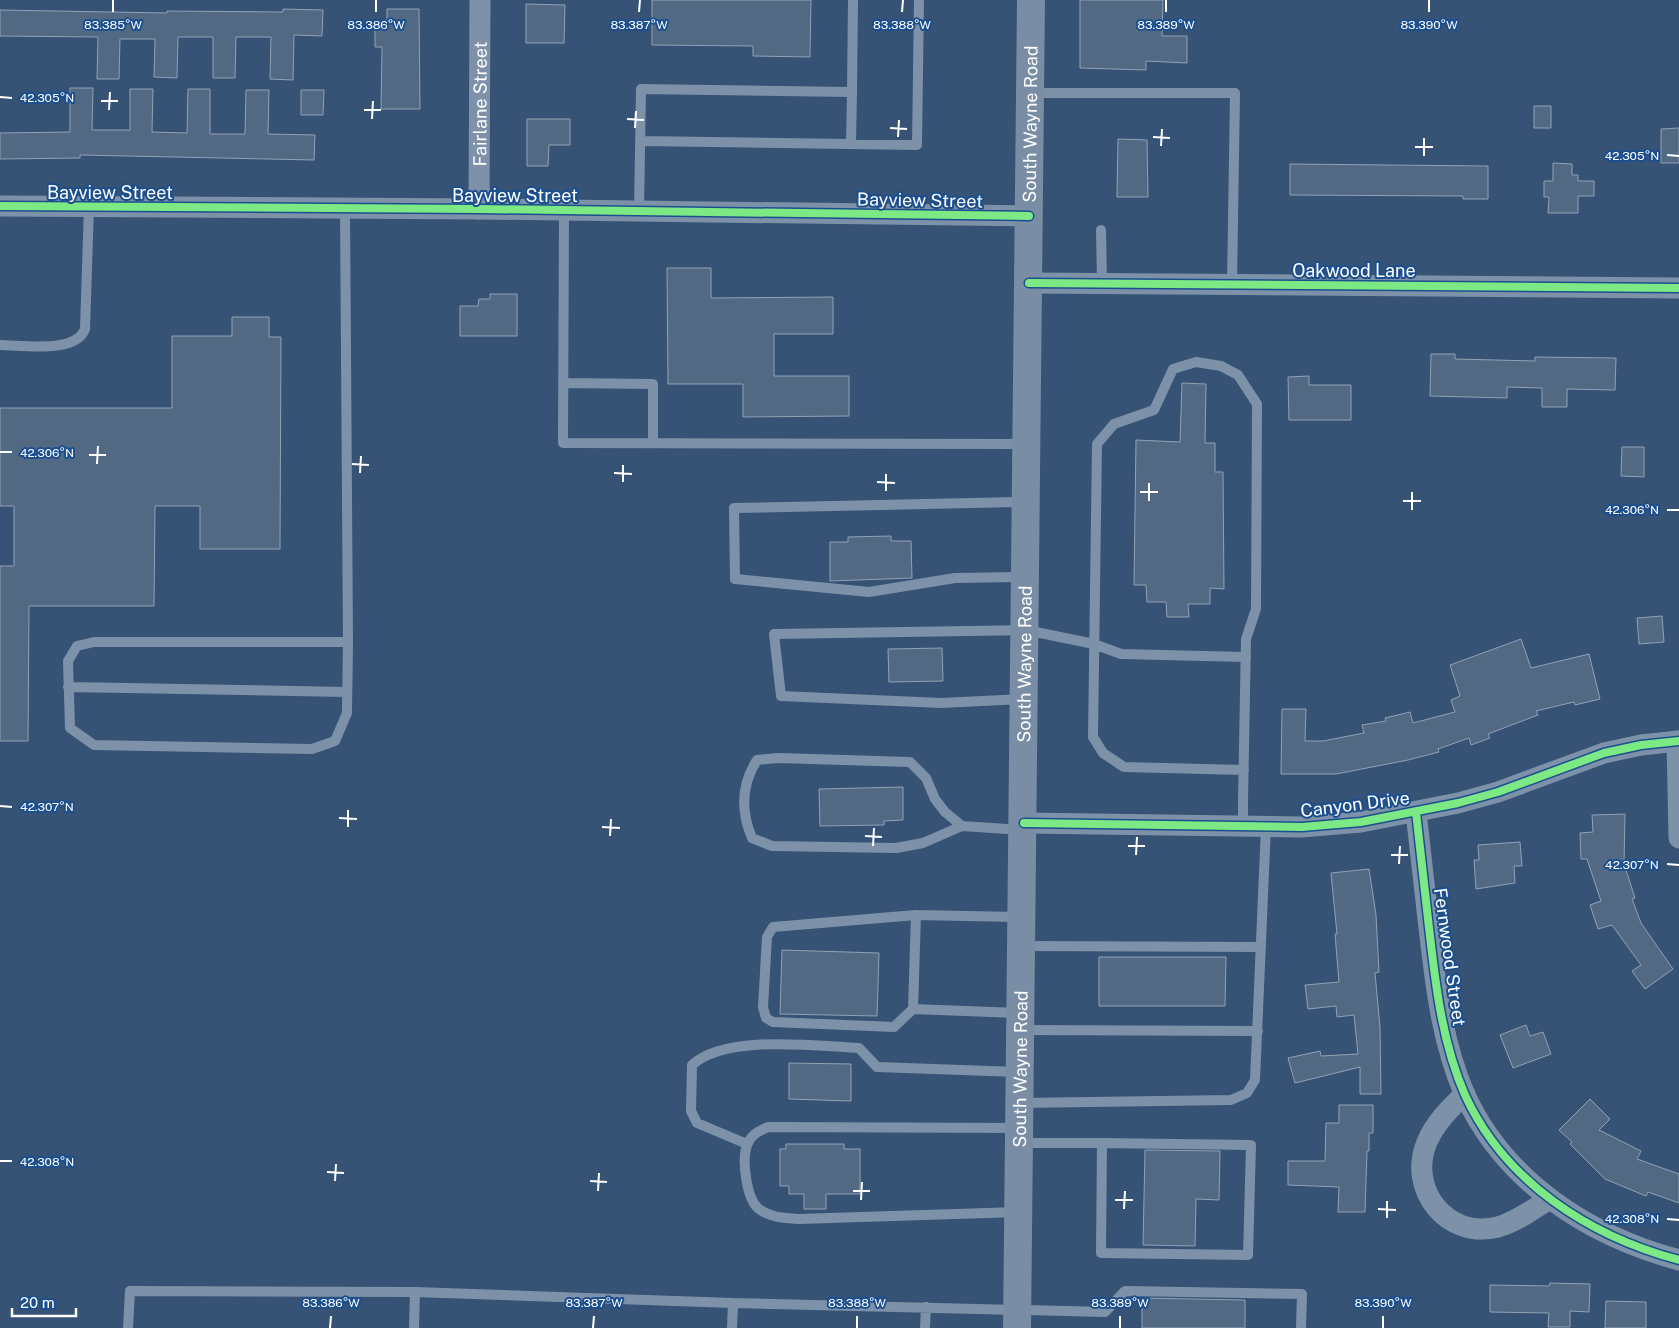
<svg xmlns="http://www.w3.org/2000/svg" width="1679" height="1328" font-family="'Public Sans',sans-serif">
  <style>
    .building { fill: #526984; stroke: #92a2b6 }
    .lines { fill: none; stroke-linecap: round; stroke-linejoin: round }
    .service { stroke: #7d92a8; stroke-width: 10 }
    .minor { stroke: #7d92a8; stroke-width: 21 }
    .secondary { stroke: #798da4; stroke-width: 28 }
    .cycleway-casing { stroke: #1b4f8f; stroke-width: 11 }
    .cycleway { stroke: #7ce984; stroke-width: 8 }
    .ticks { fill: none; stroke: #fff; stroke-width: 2 }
    .labels { text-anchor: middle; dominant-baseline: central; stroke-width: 4; stroke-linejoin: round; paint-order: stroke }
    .street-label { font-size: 18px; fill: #fff; stroke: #1b4f8f }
    .ticks-label { font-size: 12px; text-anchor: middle; fill: #fff; stroke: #1b4f8f; stroke-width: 4; stroke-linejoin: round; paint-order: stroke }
  </style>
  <rect width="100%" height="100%" fill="#365274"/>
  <path class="building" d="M 652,0 L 811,0 L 810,57 L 753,56 L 753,46 L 652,45 Z
    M 1080,0 L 1163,0 L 1162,36 L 1187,36 L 1187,63 L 1146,61 L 1146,70 L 1080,68 Z
    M 526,4 L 565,5 L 564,43 L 526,43 Z
    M 283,9 L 323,10 L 322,36 L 294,35 L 293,80 L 270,79 L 271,37 L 236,37 L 235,78 L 213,78 L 213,37 L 178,37 L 177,78 L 154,77 L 155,39 L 120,39 L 119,79 L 97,79 L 98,37 L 0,36 L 0,10 L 167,13 L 167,11 L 283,12 Z
    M 387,9 L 419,9 L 420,109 L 381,109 L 382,47 L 375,47 L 375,29 L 387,29 Z
    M 70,88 L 93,88 L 92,130 L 130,130 L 130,89 L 153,89 L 152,132 L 187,133 L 188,89 L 210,89 L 210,134 L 245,134 L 246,90 L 269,90 L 268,134 L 315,135 L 314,160 L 80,155 L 80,158 L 0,159 L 0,133 L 70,132 Z
    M 301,90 L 324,90 L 323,115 L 301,115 Z
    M 1534,106 L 1551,106 L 1551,128 L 1534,128 Z
    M 527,119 L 570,119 L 570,145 L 549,145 L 548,166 L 527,166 Z
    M 1679,128 L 1679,163 L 1661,163 L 1661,129 Z
    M 1118,139 L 1147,140 L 1148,197 L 1117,197 Z
    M 1553,163 L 1572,164 L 1572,175 L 1578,175 L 1578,181 L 1594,181 L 1594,196 L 1578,196 L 1578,213 L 1548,213 L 1549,197 L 1544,197 L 1544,181 L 1553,181 Z
    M 1290,164 L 1488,166 L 1488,199 L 1463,199 L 1463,196 L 1290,195 Z
    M 667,268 L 711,268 L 711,298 L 833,297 L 833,334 L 774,334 L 774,376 L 849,376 L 849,416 L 743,417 L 743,384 L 668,384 Z
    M 490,294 L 517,294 L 517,336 L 460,336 L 460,306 L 478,306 L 479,299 L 490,299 Z
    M 232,317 L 269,317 L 269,337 L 281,337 L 280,549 L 200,549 L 200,506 L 155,506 L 154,606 L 29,606 L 28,741 L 0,741 L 0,566 L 14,566 L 14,506 L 0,506 L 0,408 L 172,408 L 172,336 L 232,336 Z
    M 1431,354 L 1455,354 L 1455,359 L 1535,361 L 1535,357 L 1616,358 L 1615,390 L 1567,389 L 1567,407 L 1542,407 L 1542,388 L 1507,387 L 1507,398 L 1430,396 Z
    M 1309,376 L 1309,385 L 1351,385 L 1351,420 L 1289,420 L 1288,377 Z
    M 1182,383 L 1206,384 L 1205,443 L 1215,443 L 1215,472 L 1223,472 L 1224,589 L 1210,588 L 1210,604 L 1188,604 L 1189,617 L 1167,617 L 1166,602 L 1147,602 L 1146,585 L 1134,585 L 1136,440 L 1180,442 Z
    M 1622,447 L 1644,447 L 1644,477 L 1621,476 Z
    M 891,536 L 891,541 L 911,541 L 912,578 L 830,581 L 830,542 L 848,542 L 848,537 Z
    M 1662,616 L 1664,642 L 1639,644 L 1637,618 Z
    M 1521,639 L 1531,668 L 1589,654 L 1600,699 L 1575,705 L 1574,702 L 1536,711 L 1538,715 L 1488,734 L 1490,738 L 1471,745 L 1469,738 L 1438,749 L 1439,752 L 1408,760 L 1336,774 L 1281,774 L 1282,709 L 1306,709 L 1305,741 L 1323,741 L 1364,733 L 1362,725 L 1386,721 L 1385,718 L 1410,712 L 1413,723 L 1455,712 L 1451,700 L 1460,696 L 1450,665 Z
    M 942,648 L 943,681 L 889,682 L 888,649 Z
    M 903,787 L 903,820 L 884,821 L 884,825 L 820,826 L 819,789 Z
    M 1625,814 L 1624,864 L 1635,898 L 1632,899 L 1641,923 L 1673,969 L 1645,989 L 1632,971 L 1641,965 L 1612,925 L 1598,929 L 1590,905 L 1601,901 L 1587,859 L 1581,859 L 1580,833 L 1593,832 L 1592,815 Z
    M 1520,842 L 1522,866 L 1514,866 L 1515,883 L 1476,889 L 1474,860 L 1479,860 L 1478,845 Z
    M 1369,869 L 1376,915 L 1379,972 L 1375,973 L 1380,1027 L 1381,1094 L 1360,1094 L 1360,1067 L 1295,1083 L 1288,1058 L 1320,1051 L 1321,1056 L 1358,1054 L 1354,1015 L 1337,1017 L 1336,1006 L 1308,1009 L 1305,985 L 1339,982 L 1335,934 L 1337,934 L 1331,873 Z
    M 782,950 L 879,953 L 877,1016 L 780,1014 Z
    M 1099,957 L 1226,957 L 1225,1006 L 1099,1006 Z
    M 1526,1025 L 1530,1036 L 1543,1032 L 1551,1054 L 1513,1068 L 1500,1035 Z
    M 789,1063 L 851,1064 L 851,1101 L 789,1099 Z
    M 1590,1099 L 1610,1119 L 1599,1130 L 1641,1151 L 1637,1159 L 1679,1174 L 1679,1203 L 1648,1192 L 1646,1196 L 1605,1179 L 1570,1144 L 1572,1142 L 1559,1130 Z
    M 1339,1105 L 1373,1105 L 1373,1133 L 1369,1133 L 1369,1151 L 1367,1151 L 1365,1212 L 1338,1212 L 1339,1187 L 1288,1185 L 1288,1161 L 1325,1161 L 1326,1123 L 1339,1123 Z
    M 786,1144 L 844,1144 L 844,1149 L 860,1149 L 860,1194 L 826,1194 L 826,1209 L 804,1209 L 804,1194 L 789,1194 L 789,1186 L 780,1186 L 780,1149 L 786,1149 Z
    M 1145,1150 L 1220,1151 L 1219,1200 L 1196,1199 L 1195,1246 L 1143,1245 Z
    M 1550,1283 L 1590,1284 L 1589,1312 L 1570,1311 L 1570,1327 L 1548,1327 L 1549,1313 L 1490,1312 L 1490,1285 L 1549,1286 Z
    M 1142,1298 L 1245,1300 L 1245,1328 L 1142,1328 Z
    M 1606,1301 L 1646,1302 L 1646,1328 L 1605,1328 Z"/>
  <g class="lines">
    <path class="service" d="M 1032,93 L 1235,93 L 1232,284
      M 640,141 L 917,145 L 919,0
      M 851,144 L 852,92
      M 345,208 L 348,642 L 347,713 L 335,741 L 312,749 L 94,745 L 70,728 L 68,661 L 77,646 L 94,642 L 348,642
      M 564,210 L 563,443 L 1026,444
      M 639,211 L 641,89 L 852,92 L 853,0
      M 1101,230 L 1102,283
      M 0,345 C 22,345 76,354 85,329 L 89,207
      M 563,383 L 653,384 L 653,443
      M 1023,577 L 955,578 L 869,592 L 735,579 L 734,508 L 1023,502
      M 68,687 L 347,692
      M 1023,699 L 941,703 L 781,696 L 774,634 L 1026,630 L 1094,644 L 1121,654 L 1246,657
      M 962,826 L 923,843 L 896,848 L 772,846 L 752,838 C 741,812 741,785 757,760 L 778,758 L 910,762 L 926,778 L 935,799 L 945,812 L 962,826 L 1020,830
      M 1243,826 L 1243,801 L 1246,639 L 1256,609 L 1257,404 L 1238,375 L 1221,366 L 1196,362 L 1173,369 L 1154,410 L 1114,424 L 1097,444 L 1093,737 L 1103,753 L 1124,767 L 1244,770
      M 1022,946 L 1261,947
      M 913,1009 L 916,915
      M 1019,1013 L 913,1009 L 894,1027 L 773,1022 L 766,1018 L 763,1007 L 767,937 L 773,927 L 916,915 L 1021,917
      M 1021,1030 L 1258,1031
      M 1020,1103 L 1231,1100 L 1247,1093 L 1255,1080 L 1266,826
      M 1021,1143 L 1102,1143
      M 1102,1143 L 1251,1145 L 1248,1255 L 1101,1253 Z
      M 747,1144 L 697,1123 L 691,1111 L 692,1065 C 726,1034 814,1046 859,1048 L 877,1067 L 1019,1072
      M 1018,1212 L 799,1219 C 785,1218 771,1218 759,1209 C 746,1199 741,1157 748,1143 C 752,1134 759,1131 768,1127 L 1018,1128
      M 128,1328 L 130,1291 L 415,1292
      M 414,1328 L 415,1292 L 733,1303
      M 732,1328 L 733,1303 L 1105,1312 L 1125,1291 L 1302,1294 L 1301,1328
      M 925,1328 L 926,1307"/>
    <g class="minor">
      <path d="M 0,206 L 479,209 L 1029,216"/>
      <path id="s1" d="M 479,209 L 480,0"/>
      <path d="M 1029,283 L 1679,288"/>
      <path d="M 1677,741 L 1679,838"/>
      <path d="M 1416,812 C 1421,854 1425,895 1430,936 C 1436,989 1443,1045 1465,1095 C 1505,1182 1589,1236 1679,1260"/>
      <path d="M 1024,823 L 1302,827 L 1361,822 L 1458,803 L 1498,792 L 1604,753 L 1641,745 L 1679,741"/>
      <path d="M 1465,1094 C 1450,1108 1435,1123 1427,1142 C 1407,1189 1447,1240 1498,1227 C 1516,1222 1532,1210 1548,1200"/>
    </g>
    <path class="secondary" id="s2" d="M 1017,1328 L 1031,0"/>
    <defs>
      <path id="cycleway" d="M 0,206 L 479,209 L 1029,216
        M 1029,283 L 1679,288
        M 1416,812 C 1421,854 1425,895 1430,936 C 1436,989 1443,1045 1465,1095 C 1505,1182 1589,1236 1679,1260
        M 1024,823 L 1302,827 L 1361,822 L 1458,803 L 1498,792 L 1604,753 L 1641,745 L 1679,741"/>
    </defs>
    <use href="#cycleway" class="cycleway-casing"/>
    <use href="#cycleway" class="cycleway"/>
  </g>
  <path class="ticks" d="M 113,12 L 113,0M 376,12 L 376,0M 639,12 L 640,0M 902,12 L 903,0M 1166,12 L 1166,0M 1429,12 L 1429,0M 0,97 L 12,98M 101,101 L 118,101M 109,110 L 110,92M 364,110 L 381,110M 372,119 L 373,101M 627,119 L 644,120M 635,128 L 636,111M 890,128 L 907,129M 898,137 L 899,120M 1153,137 L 1170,138M 1161,146 L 1162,129M 1415,147 L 1433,147M 1667,155 L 1679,156M 1424,156 L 1424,138M 0,452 L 12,452M 89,455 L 106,455M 97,464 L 98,446M 352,464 L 369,465M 360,473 L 361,456M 614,473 L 632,474M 623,482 L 623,465M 877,482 L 895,483M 886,491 L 886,474M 1140,492 L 1158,492M 1149,501 L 1149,483M 1403,501 L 1421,501M 1412,510 L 1412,492M 1667,510 L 1679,510M 0,806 L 12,807M 339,818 L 357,819M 348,827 L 348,810M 602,827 L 620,828M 610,836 L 611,819M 865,836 L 882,837M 873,846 L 874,828M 1128,846 L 1145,846M 1136,855 L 1137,837M 1391,855 L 1408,855M 1399,864 L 1400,846M 1667,864 L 1679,865M 0,1161 L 12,1161M 327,1172 L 344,1173M 335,1181 L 336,1164M 590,1181 L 607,1182M 598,1191 L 599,1173M 853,1191 L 870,1191M 861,1200 L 862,1182M 1115,1200 L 1133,1200M 1124,1209 L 1125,1191M 1378,1209 L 1396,1210M 1387,1218 L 1387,1201M 1667,1219 L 1679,1220M 330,1328 L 331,1316M 593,1328 L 594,1316M 857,1328 L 857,1316M 1120,1328 L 1120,1316M 1383,1328 L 1383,1316"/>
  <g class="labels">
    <g class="street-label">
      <text stroke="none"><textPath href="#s1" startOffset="105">Fairlane Street</textPath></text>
      <text stroke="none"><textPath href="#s2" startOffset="1204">South Wayne Road</textPath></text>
      <text x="110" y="192">Bayview Street</text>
      <text x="515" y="195">Bayview Street</text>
      <text transform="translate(920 200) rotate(1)">Bayview Street</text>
      <text x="1354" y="270">Oakwood Lane</text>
      <text stroke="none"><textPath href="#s2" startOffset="664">South Wayne Road</textPath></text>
      <text transform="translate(1355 804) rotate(-7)">Canyon Drive</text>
      <text transform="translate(1450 957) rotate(82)">Fernwood Street</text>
      <text stroke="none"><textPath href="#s2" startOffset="259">South Wayne Road</textPath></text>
    </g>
  </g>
  <g class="ticks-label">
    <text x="113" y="29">83.385°W</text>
    <text x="376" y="29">83.386°W</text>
    <text x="639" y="29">83.387°W</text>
    <text x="902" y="29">83.388°W</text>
    <text x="1166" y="29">83.389°W</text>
    <text x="1429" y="29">83.390°W</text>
    <text x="47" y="102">42.305°N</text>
    <text x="1632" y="160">42.305°N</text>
    <text x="47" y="457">42.306°N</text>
    <text x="1632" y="514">42.306°N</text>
    <text x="47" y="811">42.307°N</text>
    <text x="1632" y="869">42.307°N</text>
    <text x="47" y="1166">42.308°N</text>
    <text x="1632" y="1223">42.308°N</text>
    <text x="331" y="1307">83.386°W</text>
    <text x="594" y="1307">83.387°W</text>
    <text x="857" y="1307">83.388°W</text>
    <text x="1120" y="1307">83.389°W</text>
    <text x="1383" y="1307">83.390°W</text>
  </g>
  <path d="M12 1308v8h64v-8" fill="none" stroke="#ffffff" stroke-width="2.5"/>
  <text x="20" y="1308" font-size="15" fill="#ffffff" stroke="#1b4f8f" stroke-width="4" paint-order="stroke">20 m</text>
</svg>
